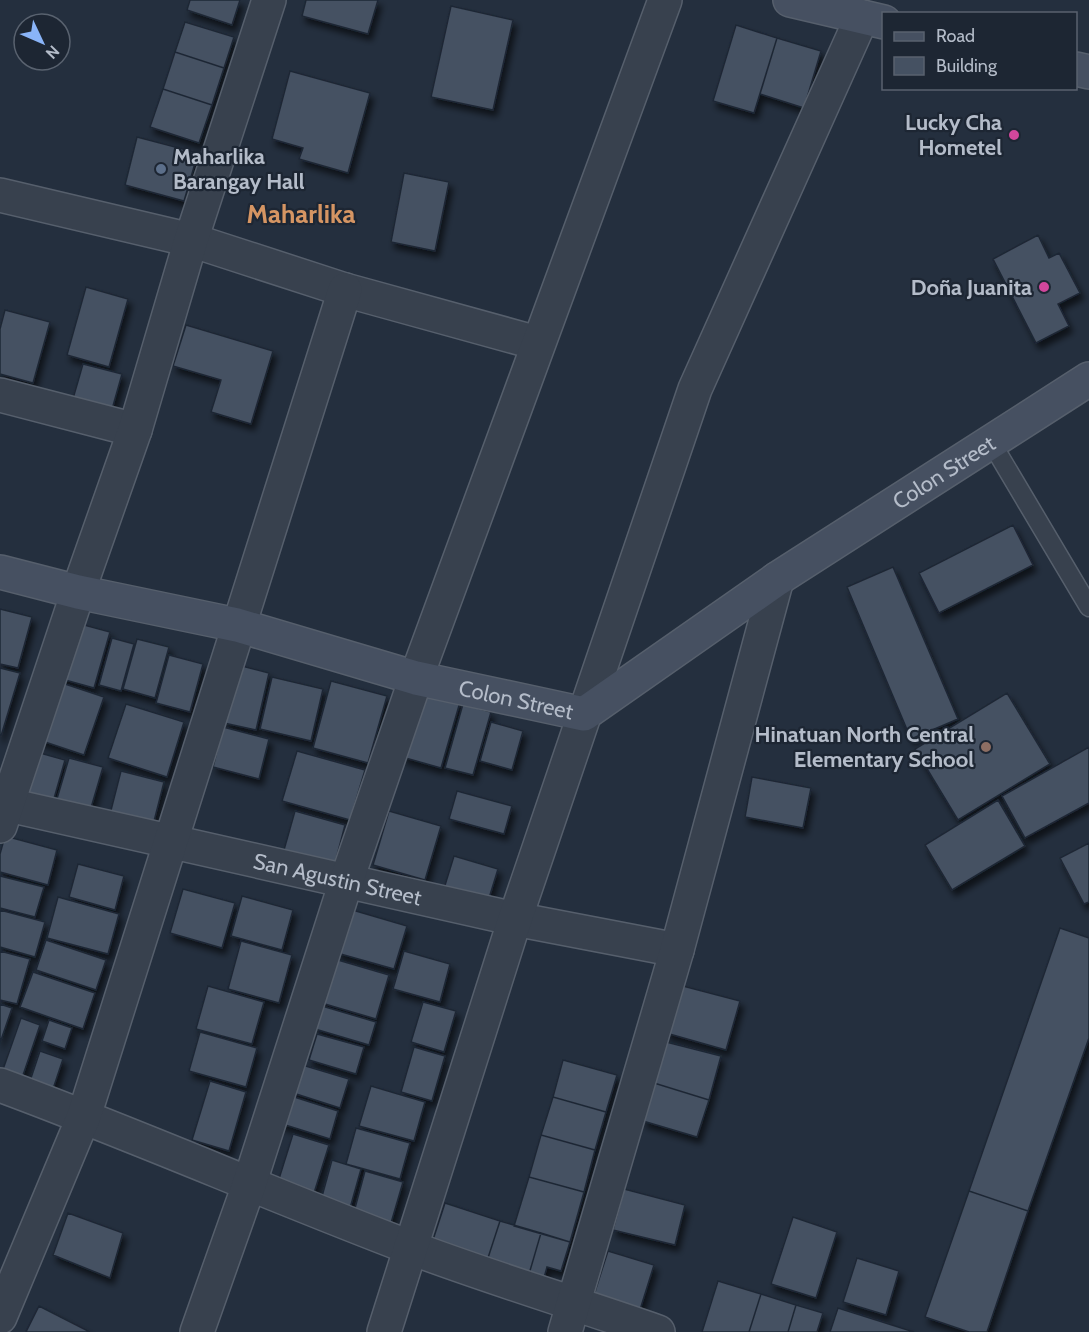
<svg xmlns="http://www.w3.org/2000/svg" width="1089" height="1332" font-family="Cabin,sans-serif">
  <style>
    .building { fill: #455162; stroke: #1f2835; stroke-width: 1.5; filter: url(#shadow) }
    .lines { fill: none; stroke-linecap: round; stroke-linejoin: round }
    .lane-casing { stroke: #565f6c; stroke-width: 21 }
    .street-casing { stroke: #565f6c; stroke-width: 36 }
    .secondary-casing { stroke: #565f6c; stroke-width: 36 }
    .lane { stroke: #38414e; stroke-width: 18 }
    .street { stroke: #38414e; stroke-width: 33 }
    .secondary { stroke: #465061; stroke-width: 33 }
    .hotel-dot { fill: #d1479c; stroke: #1d2633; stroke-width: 2 }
    .service-dot { fill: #5c6f8a; stroke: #1d2633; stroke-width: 2 }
    .education-dot { fill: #8d6e63; stroke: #1d2633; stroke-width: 2 }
    .labels { text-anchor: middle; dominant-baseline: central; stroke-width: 4.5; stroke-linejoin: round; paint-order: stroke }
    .poi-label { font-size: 22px; font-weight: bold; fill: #b4bcc9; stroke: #1d2633; text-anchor: end }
    .street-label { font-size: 22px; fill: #b4bcc9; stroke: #1d2633 }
    .quarter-label { font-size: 26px; font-weight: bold; fill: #d59563; stroke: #1d2633 }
  </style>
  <defs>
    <filter id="shadow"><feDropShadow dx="3.5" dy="6" stdDeviation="3" flood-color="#0009"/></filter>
  </defs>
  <rect width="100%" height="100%" fill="#242f3e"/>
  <path class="building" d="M 190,0 L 240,0 L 232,25 L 187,10 Z
    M 306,0 L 378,0 L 368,34 L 302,16 Z
    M 451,6 L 513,20 L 493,110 L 431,97 Z
    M 185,22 L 234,37 L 224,68 L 175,52 Z
    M 736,25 L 777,38 L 754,113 L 713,101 Z
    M 777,38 L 821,51 L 804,108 L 760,94 Z
    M 175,52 L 224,68 L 212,105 L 163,89 Z
    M 290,71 L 370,93 L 348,173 L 299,159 L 303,148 L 272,139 Z
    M 163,89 L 212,105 L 199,143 L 150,127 Z
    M 137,137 L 198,153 L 184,201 L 125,185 Z
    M 404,173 L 449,182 L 435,251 L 391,242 Z
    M 1038,235 L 1049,258 L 1059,253 L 1080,293 L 1058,304 L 1069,326 L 1036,343 L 993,259 Z
    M 86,287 L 128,299 L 109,367 L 67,355 Z
    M 5,310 L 50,322 L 33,383 L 0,374 L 0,329 Z
    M 186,325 L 273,351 L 251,424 L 211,412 L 221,380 L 173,366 Z
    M 83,364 L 122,374 L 109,420 L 70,409 Z
    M 1013,525 L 1033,565 L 939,613 L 919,573 Z
    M 893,567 L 958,719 L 911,739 L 847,587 Z
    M 0,609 L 32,617 L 18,668 L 0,664 Z
    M 73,622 L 110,632 L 94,688 L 58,678 Z
    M 112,638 L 134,644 L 121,691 L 99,685 Z
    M 137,639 L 169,647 L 155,698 L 123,689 Z
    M 169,655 L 203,664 L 190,712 L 156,703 Z
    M 238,665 L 269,673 L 256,730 L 224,723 Z
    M 0,668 L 20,673 L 1,736 L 0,736 Z
    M 272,677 L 323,689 L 311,741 L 260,729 Z
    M 56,681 L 104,697 L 84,755 L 36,739 Z
    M 331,681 L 387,696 L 368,763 L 313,748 Z
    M 421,691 L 460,702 L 441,768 L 402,757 Z
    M 1007,693 L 1050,764 L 958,820 L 915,749 Z
    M 126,704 L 184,722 L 167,777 L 108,758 Z
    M 463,704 L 491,712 L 473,775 L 445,768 Z
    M 491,722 L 523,731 L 512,770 L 480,761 Z
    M 223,727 L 269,739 L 259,779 L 213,767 Z
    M 1089,747 L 1089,803 L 1025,838 L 1002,796 Z
    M 33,751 L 65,760 L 51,809 L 19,800 Z
    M 297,751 L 365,770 L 350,820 L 282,801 Z
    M 69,758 L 103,767 L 88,818 L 54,809 Z
    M 121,771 L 164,782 L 151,833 L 108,822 Z
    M 752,777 L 811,788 L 803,828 L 745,817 Z
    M 457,791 L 512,806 L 504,834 L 449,819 Z
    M 998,800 L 1025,846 L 952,890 L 925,845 Z
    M 295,811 L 345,825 L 333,871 L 282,857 Z
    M 389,811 L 441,826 L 425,880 L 373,865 Z
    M 5,836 L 57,850 L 48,885 L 0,872 L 0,854 Z
    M 1089,843 L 1089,902 L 1084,904 L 1060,858 Z
    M 454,856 L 498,869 L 486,908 L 442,895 Z
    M 78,864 L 124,876 L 115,910 L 69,897 Z
    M 0,876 L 44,887 L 35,917 L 0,908 Z
    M 183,889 L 235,903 L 222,948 L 170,933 Z
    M 242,896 L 293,910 L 282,950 L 231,936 Z
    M 58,897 L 119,914 L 108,954 L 47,938 Z
    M 349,909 L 407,926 L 394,969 L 337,953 Z
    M 0,910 L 45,922 L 35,957 L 0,947 Z
    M 1060,928 L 1089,938 L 1089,1038 L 1028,1211 L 969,1191 Z
    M 46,940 L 106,960 L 96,990 L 36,970 Z
    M 241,941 L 292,955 L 279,1003 L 228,989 Z
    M 0,951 L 30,959 L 17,1004 L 0,1000 Z
    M 404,951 L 450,964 L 440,1002 L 393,989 Z
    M 331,958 L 389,975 L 376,1019 L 318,1002 Z
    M 33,972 L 95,993 L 83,1029 L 20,1007 Z
    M 679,985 L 740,1001 L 726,1050 L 666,1033 Z
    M 208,986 L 264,1002 L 252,1044 L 196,1029 Z
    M 423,1002 L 456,1011 L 444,1052 L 411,1042 Z
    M 0,1004 L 12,1008 L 0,1043 Z
    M 322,1006 L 376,1022 L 369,1045 L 315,1029 Z
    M 21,1018 L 40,1025 L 20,1084 L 0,1078 Z
    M 49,1020 L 72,1028 L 65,1049 L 42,1041 Z
    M 200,1032 L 257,1048 L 246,1087 L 189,1071 Z
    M 317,1034 L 364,1047 L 356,1074 L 309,1060 Z
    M 666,1042 L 721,1056 L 709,1100 L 654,1083 Z
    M 414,1047 L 445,1056 L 432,1101 L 401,1092 Z
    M 40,1051 L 63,1059 L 49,1101 L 26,1093 Z
    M 563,1060 L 617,1075 L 606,1112 L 553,1097 Z
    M 299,1064 L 349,1079 L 340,1108 L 290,1092 Z
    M 210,1081 L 246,1092 L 229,1151 L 192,1140 Z
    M 654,1083 L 709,1100 L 697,1137 L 643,1121 Z
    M 371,1086 L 425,1102 L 414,1141 L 359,1126 Z
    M 288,1095 L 338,1111 L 330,1139 L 279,1123 Z
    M 553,1097 L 606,1112 L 595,1150 L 541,1135 Z
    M 356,1128 L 410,1143 L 400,1179 L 346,1164 Z
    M 293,1134 L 329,1145 L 314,1193 L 278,1182 Z
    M 541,1135 L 595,1150 L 584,1192 L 529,1177 Z
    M 332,1160 L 361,1169 L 347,1219 L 318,1211 Z
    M 365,1171 L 403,1182 L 391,1223 L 354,1212 Z
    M 529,1177 L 584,1192 L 570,1242 L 514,1226 Z
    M 624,1189 L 685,1205 L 675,1245 L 613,1230 Z
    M 969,1191 L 1028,1211 L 987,1332 L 969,1332 L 925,1317 Z
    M 445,1203 L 500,1221 L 487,1261 L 432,1243 Z
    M 68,1213 L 123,1233 L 110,1278 L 53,1255 Z
    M 793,1217 L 837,1232 L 816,1298 L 771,1284 Z
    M 500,1221 L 541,1233 L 527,1281 L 485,1267 Z
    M 541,1233 L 570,1242 L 561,1271 L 547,1267 L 542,1285 L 527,1281 Z
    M 608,1251 L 654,1265 L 639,1313 L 593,1298 Z
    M 857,1258 L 899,1271 L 886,1315 L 843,1302 Z
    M 718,1281 L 761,1294 L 749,1332 L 702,1332 Z
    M 761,1294 L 796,1305 L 788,1332 L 749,1332 Z
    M 796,1305 L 823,1313 L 817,1332 L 788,1332 Z
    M 39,1306 L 90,1332 L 26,1332 Z
    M 838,1308 L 914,1332 L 830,1332 Z"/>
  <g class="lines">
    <defs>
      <path id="lane" d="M 991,442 L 1089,607"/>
      <g id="street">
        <path d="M 0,195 L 191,240 L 345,290 L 537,343"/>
        <path d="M 0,395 L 135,430"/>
        <path id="s1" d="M 0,803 L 515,919 L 677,950"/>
        <path d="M 0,826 L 78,592 L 135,430 L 191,240 L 269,0"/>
        <path d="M 0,1085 C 138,1136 272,1195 409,1247 C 491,1278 575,1303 658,1332"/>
        <path d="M 0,1317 L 84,1116 L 345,290"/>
        <path d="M 197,1332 L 249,1185 L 346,882 L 416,678 L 665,0"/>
        <path d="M 384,1332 L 515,919 L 695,389 L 862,17"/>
        <path d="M 565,1332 L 677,950 L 777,579"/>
      </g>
      <g id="secondary">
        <path d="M 790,0 L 884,22"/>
        <path d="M 1076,69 L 1089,72"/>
        <path id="s2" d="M 0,572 L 78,592 L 237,625 L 416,678 L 584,714 L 777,579 L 1089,379"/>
      </g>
    </defs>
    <use href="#lane" class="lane-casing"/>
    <use href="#street" class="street-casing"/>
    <use href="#secondary" class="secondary-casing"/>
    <use href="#lane" class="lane"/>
    <use href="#street" class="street"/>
    <use href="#secondary" class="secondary"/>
  </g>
  <g class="hotel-dot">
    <circle cx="1014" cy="135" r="6"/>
    <circle cx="1044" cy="287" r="6"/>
  </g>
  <circle class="service-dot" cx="161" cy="169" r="6"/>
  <circle class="education-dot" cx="986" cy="747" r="6"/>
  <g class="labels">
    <g class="poi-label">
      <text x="1002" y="122">Lucky Cha<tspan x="1002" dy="25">Hometel</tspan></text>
      <text x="173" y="156" text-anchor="start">Maharlika<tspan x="173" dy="25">Barangay Hall</tspan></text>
      <text x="1032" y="287">Doña Juanita</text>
      <text x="974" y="734">Hinatuan North Central<tspan x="974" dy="25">Elementary School</tspan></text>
    </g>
    <g class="street-label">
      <text stroke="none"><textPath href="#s2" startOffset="1035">Colon Street</textPath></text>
      <text stroke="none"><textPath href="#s2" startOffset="532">Colon Street</textPath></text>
      <text stroke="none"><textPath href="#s1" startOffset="346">San Agustin Street</textPath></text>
    </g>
    <g class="quarter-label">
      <text x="301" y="214">Maharlika</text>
    </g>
  </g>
  <rect x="882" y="12" width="195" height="78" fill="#1d2633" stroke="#59626f" stroke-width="1.5"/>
  <rect x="894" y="32" width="30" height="9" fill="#465061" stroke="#59626f" stroke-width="1.5"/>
  <text x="936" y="42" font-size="18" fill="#b4bcc9">Road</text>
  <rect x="894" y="57" width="30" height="18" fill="#455162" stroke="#59626f" stroke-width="1.5"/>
  <text x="936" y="72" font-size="18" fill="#b4bcc9">Building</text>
  <g transform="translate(42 42) rotate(134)"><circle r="28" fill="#1d2633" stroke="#59626f" stroke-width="1.5"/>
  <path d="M0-4.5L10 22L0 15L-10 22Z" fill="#8ab4f8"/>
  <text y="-9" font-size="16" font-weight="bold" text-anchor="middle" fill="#b4bcc9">N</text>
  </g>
</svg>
